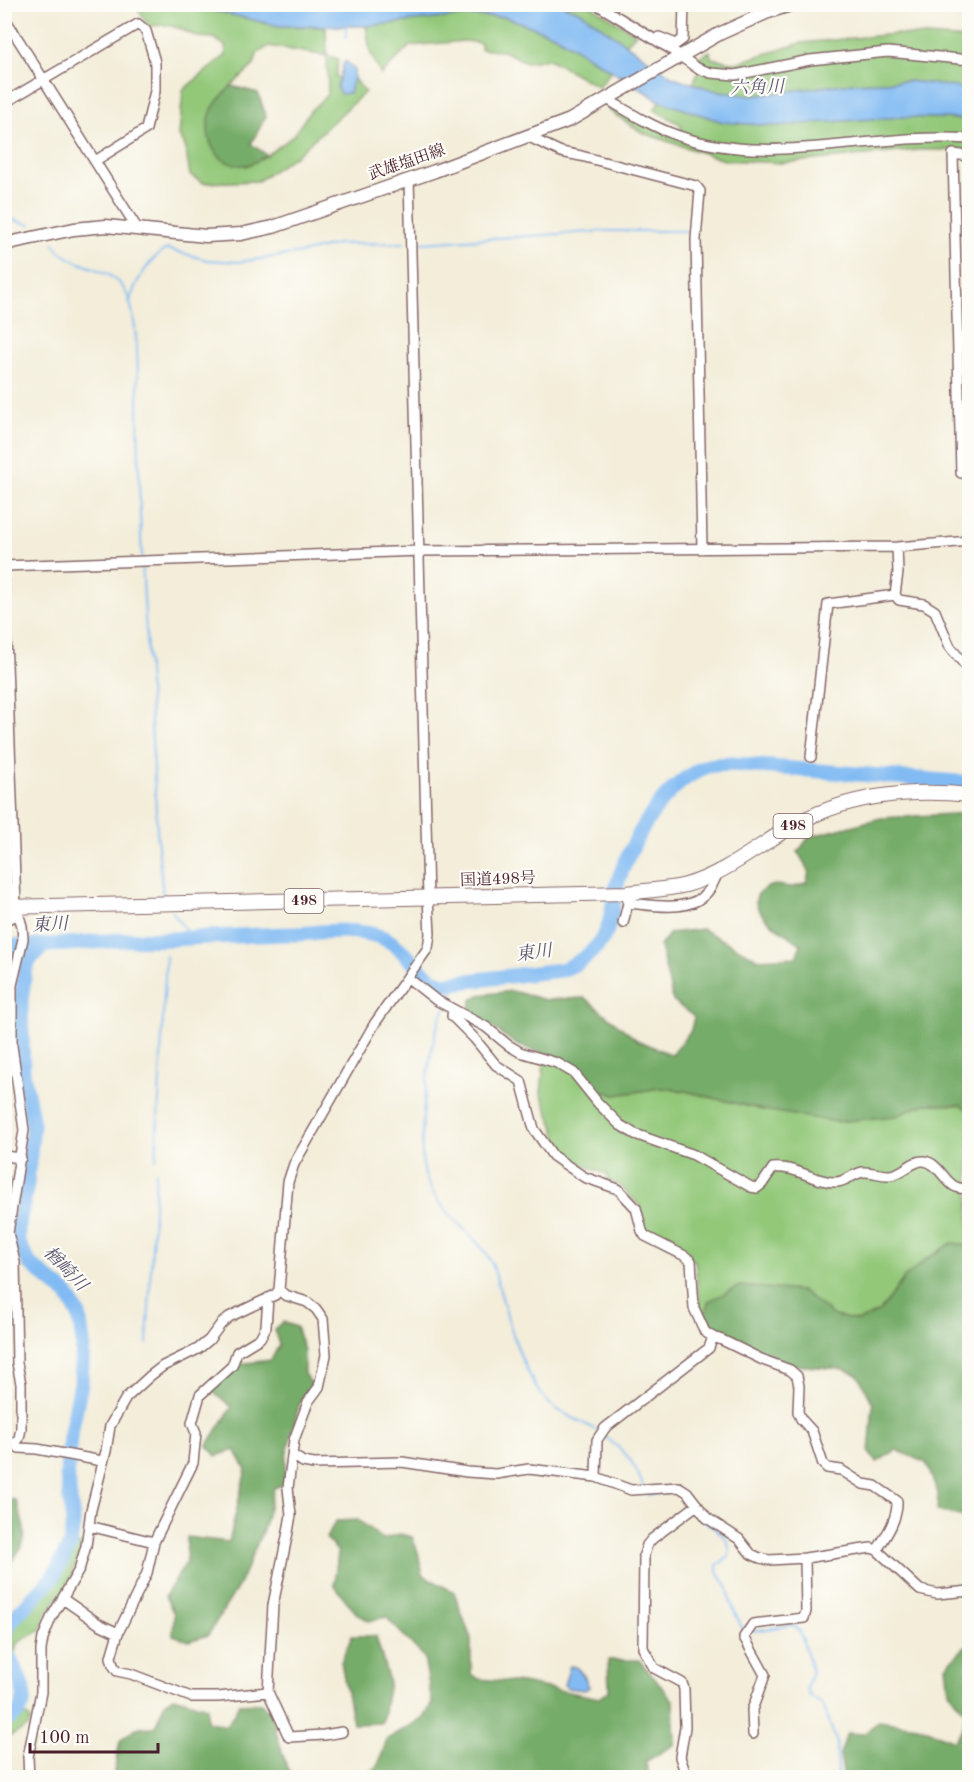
<svg xmlns="http://www.w3.org/2000/svg" width="974" height="1782" font-family="'Old Standard TT','Noto Serif JP',serif">
  <style>
    .green { fill: #93c879; stroke: #6e7452; stroke-width: 1.5; fill-rule: evenodd }
    .forest { fill: #76ac69; stroke: #60664a; stroke-width: 1.5 }
    .water { fill: #82bbf3; stroke: #666d8f; stroke-width: 1.5 }
    .lines { fill: none; stroke-linecap: round; stroke-linejoin: round }
    .stream { stroke: #82bbf3; stroke-width: 2 }
    .river { stroke: #82bbf3; stroke-width: 15 }
    .minor-casing { stroke: #856768; stroke-width: 12 }
    .major-casing { stroke: #856768; stroke-width: 15 }
    .highway-casing { stroke: #856768; stroke-width: 16 }
    .minor { stroke: #fff; stroke-width: 9 }
    .major { stroke: #fff; stroke-width: 12 }
    .highway { stroke: #fff; stroke-width: 14 }
    .labels { text-anchor: middle; dominant-baseline: central; stroke-width: 4.5; stroke-linejoin: round; paint-order: stroke }
    .shield { fill: #fdfcf7; stroke: #806168; stroke-width: 1.5 }
    .shield-label { font-size: 15px; font-weight: bold; fill: #4a1f2b }
    .street-label { font-size: 16px; fill: #4a1f2b; stroke: #fdfcf7 }
    .water-label { font-size: 18px; font-style: italic; fill: #5e5671; stroke: #fdfcf7 }
  </style>
  <rect width="100%" height="100%" fill="#fdfcf7"/>
  <filter id="ink" filterUnits="userSpaceOnUse"><feTurbulence type="fractalNoise" baseFrequency=".0167" numOctaves="2"/><feDisplacementMap in="SourceGraphic" scale="12" xChannelSelector="R" yChannelSelector="G"/><feConvolveMatrix kernelMatrix="1 2 1 2 8 2 1 2 1" color-interpolation-filters="sRGB"/></filter>
  <filter id="wash" filterUnits="userSpaceOnUse"><feTurbulence type="fractalNoise" baseFrequency=".008" numOctaves="4" result="noise"/><feDisplacementMap in="SourceGraphic" scale="24" xChannelSelector="R" yChannelSelector="G"/><feGaussianBlur stdDeviation="1.35" result="paint"/><feColorMatrix in="noise" values="0 0 0 0 0 0 0 0 0 0 0 0 0 0 0 0 0 1.4 0 .05"/><feComposite in="paint" operator="in"/></filter>
  <g filter="url(#wash)">
    <rect width="100%" height="100%" fill="#f3edd9"/>
    <path class="green" d="M 136,5 L 189,5 L 279,26 L 326,27 L 327,55 L 338,59 L 336,77 L 341,78 L 337,87 L 349,93 L 354,79 L 365,92 L 299,153 L 258,181 L 203,183 L 190,175 L 185,145 L 179,136 L 183,90 L 226,55 L 225,46 L 214,38 L 197,37 L 179,28 L 167,25 L 148,26 ZM 269,46 L 327,56 L 328,94 L 310,111 L 293,136 L 267,155 L 246,166 L 212,109 L 231,86 L 254,65 L 257,54 Z
      M 561,5 L 590,5 L 636,34 L 626,44 L 579,11 Z
      M 462,16 L 505,17 L 554,35 L 611,71 L 599,87 L 549,59 L 526,62 L 503,51 L 481,49 L 481,43 L 464,41 L 410,46 L 381,75 L 370,52 L 366,26 Z
      M 896,34 L 969,39 L 969,89 L 910,81 L 853,83 L 751,96 L 713,90 L 693,84 L 700,66 L 693,61 L 710,51 L 711,58 L 736,63 L 801,43 Z
      M 660,101 L 723,122 L 901,117 L 969,119 L 969,150 L 919,150 L 783,163 L 724,160 L 643,133 L 608,110 L 613,107 L 678,138 L 682,125 L 654,110 Z
      M 545,1053 L 559,1058 L 574,1070 L 616,1095 L 660,1088 L 685,1091 L 763,1110 L 896,1116 L 924,1104 L 961,1105 L 969,1111 L 969,1245 L 952,1244 L 904,1278 L 880,1311 L 859,1321 L 834,1316 L 802,1291 L 709,1301 L 704,1314 L 700,1314 L 695,1261 L 647,1232 L 640,1206 L 618,1184 L 607,1180 L 608,1175 L 569,1159 L 558,1139 L 541,1093 Z
      M 77,1544 L 83,1545 L 68,1585 L 47,1613 L 41,1630 L 17,1643 L 14,1656 L 10,1641 L 16,1623 L 58,1579 Z
      M 25,1715 L 31,1719 L 28,1727 L 5,1739 L 5,1729 Z"/>
    <path class="forest" d="M 231,86 L 258,93 L 266,116 L 251,144 L 267,155 C 261,158 253,165 246,165 C 215,169 199,133 213,108 C 217,100 225,93 231,86 Z
      M 969,813 L 969,1111 L 961,1105 L 925,1104 L 896,1116 L 837,1122 L 763,1110 L 685,1091 L 660,1088 L 616,1095 L 595,1090 L 559,1058 L 517,1045 L 492,1027 L 473,1016 L 470,1007 L 472,1000 L 479,995 L 512,991 L 546,1000 L 585,998 L 637,1040 L 672,1055 L 691,1030 L 694,1017 L 673,1001 L 660,946 L 670,933 L 702,929 L 758,959 L 796,957 L 801,944 C 788,935 746,912 758,894 C 760,892 767,887 770,886 C 785,882 787,893 807,882 L 809,871 L 798,852 L 809,837 L 881,818 Z
      M 952,1243 L 969,1245 L 969,1518 L 937,1511 L 938,1493 L 926,1463 L 896,1450 L 877,1462 L 869,1453 L 873,1404 L 858,1375 L 842,1369 L 792,1365 L 712,1330 L 704,1314 L 709,1301 L 739,1286 L 802,1291 L 834,1316 L 859,1321 L 880,1311 L 904,1278 L 926,1259 Z
      M 283,1322 L 296,1327 L 304,1350 L 304,1374 L 312,1384 L 299,1405 L 286,1456 L 285,1484 L 274,1488 L 263,1530 L 239,1585 L 208,1635 L 189,1641 L 173,1635 L 174,1614 L 165,1596 L 186,1563 L 187,1537 L 229,1542 L 246,1469 L 235,1450 L 216,1456 L 207,1446 L 232,1407 L 210,1390 L 239,1364 L 271,1360 L 279,1345 L 274,1329 Z
      M 5,1499 L 16,1500 C 28,1541 30,1536 5,1571 Z
      M 358,1520 L 383,1539 L 400,1534 L 412,1537 L 418,1552 L 423,1575 L 454,1592 L 471,1639 L 471,1674 L 479,1679 L 522,1683 L 599,1698 L 609,1690 L 608,1660 L 639,1660 L 673,1700 L 675,1744 L 645,1762 L 650,1777 L 363,1777 L 378,1766 L 387,1739 L 424,1718 L 432,1703 L 424,1657 L 386,1617 L 369,1621 L 356,1613 L 334,1585 L 338,1552 L 326,1538 L 336,1521 Z
      M 352,1636 L 376,1636 L 389,1682 L 382,1723 L 353,1724 L 341,1662 Z
      M 969,1643 L 969,1777 L 844,1777 L 840,1754 L 847,1733 L 864,1734 L 878,1721 L 918,1726 L 954,1741 L 963,1728 L 965,1712 L 949,1692 L 946,1666 Z
      M 174,1697 L 207,1707 L 207,1721 L 227,1726 L 239,1704 L 261,1703 L 271,1714 L 287,1768 L 297,1777 L 113,1777 L 120,1741 L 135,1728 L 155,1727 L 165,1702 Z"/>
    <path class="water" d="M 189,5 L 561,5 L 579,11 L 673,77 L 713,90 L 751,96 L 853,83 L 910,81 L 969,89 L 969,119 L 901,117 L 773,126 L 723,122 L 660,101 L 554,35 L 505,17 L 462,16 L 366,26 L 279,26 Z
      M 347,62 L 354,69 L 354,79 L 349,93 L 340,94 L 337,87 L 344,62 Z
      M 570,1666 L 576,1667 L 584,1676 L 589,1687 L 585,1690 L 568,1688 L 564,1685 Z"/>
    <g class="lines">
      <path class="stream" d="M 346,26 L 346,38
        M 4,217 L 31,225
        M 53,243 C 56,246 58,250 62,253 C 81,269 108,266 124,289 C 140,314 138,385 138,415 C 139,463 139,510 142,557
        M 421,243 L 605,231 L 693,231
        M 130,301 C 134,284 151,256 167,249 L 207,260 L 239,262 L 301,253 L 338,244 L 404,243
        M 142,563 L 158,846 L 163,895
        M 172,911 L 191,938
        M 448,1003 L 457,983
        M 445,1008 C 429,1035 421,1120 422,1153 C 422,1168 427,1184 435,1196 C 451,1221 478,1237 492,1263 C 505,1304 518,1373 550,1404 C 562,1415 584,1421 598,1432
        M 156,1159 L 166,956
        M 147,1344 L 156,1171
        M 603,1435 C 625,1452 633,1458 643,1486
        M 645,1491 L 648,1495 L 671,1492 L 681,1494 L 690,1506
        M 694,1511 C 707,1528 734,1532 729,1557 L 717,1565 L 717,1571 L 727,1586 L 731,1604 L 742,1628 L 745,1629
        M 754,1631 L 793,1625 L 800,1631 L 812,1671 L 807,1688 L 810,1696 L 823,1705 L 837,1743 L 838,1778"/>
      <path class="river" d="M 4,946 C 45,947 83,942 123,940 C 138,939 153,940 169,939 C 210,937 250,935 292,934 C 320,933 350,927 378,936 C 405,944 415,974 443,984 L 561,970 C 582,963 603,946 609,924 C 613,909 614,893 619,878 C 635,836 661,787 705,767 C 712,764 724,765 732,764 L 970,783
        M 4,1639 L 5,1631 L 13,1619 L 53,1577 L 70,1545 L 73,1522 L 67,1475 L 70,1437 L 81,1383 L 83,1343 L 79,1315 L 67,1294 L 30,1264 L 18,1242 L 18,1227 L 27,1185 L 33,1124 L 23,1072 L 21,1002 L 25,970 L 31,958 L 43,947
        M 4,1648 C 12,1664 32,1693 20,1710 C 16,1715 10,1718 4,1722"/>
    </g>
  </g>
  <g filter="url(#ink)">
    <g class="lines">
      <defs>
        <path id="minor" d="M 596,4 L 672,50 L 697,68 L 711,73 L 735,75 L 810,60 L 888,52 L 970,60
          M 4,17 L 137,228
          M 659,37 L 676,44 L 683,39 L 684,4
          M 607,99 C 629,112 651,126 676,135 C 771,169 872,131 970,139
          M 4,103 L 138,24 L 146,31 L 155,62 L 155,91 L 146,129 L 95,161
          M 529,137 L 561,152 L 581,156 L 696,186 L 700,191 L 696,239 L 702,549
          M 970,156 L 953,154 L 961,473 L 970,472
          M 4,566 L 420,551 L 897,547 L 970,541
          M 4,583 L 16,906 L 22,926 L 23,939 L 12,985 L 12,1046 L 24,1130 L 8,1233 L 15,1262 L 17,1363 L 21,1384 L 21,1429 L 19,1438 L 15,1444 L 4,1443
          M 895,595 L 898,572 L 897,547
          M 811,757 L 828,604 L 895,595 L 899,600 L 924,604 L 935,611 L 950,647 L 970,671
          M 627,893 L 628,903 C 653,905 692,914 709,890 C 713,885 715,878 718,873
          M 4,920 L 19,915
          M 623,923 L 628,903
          M 408,978 L 436,1000 L 486,1027 L 508,1045 L 520,1052 L 557,1063 L 574,1073 L 598,1103 L 620,1125 L 635,1134 L 694,1155 L 751,1187 L 757,1188 L 762,1184 L 773,1168 C 795,1165 815,1183 837,1182 C 846,1181 853,1174 863,1172 C 872,1171 881,1176 890,1175 C 903,1174 912,1160 924,1161 C 943,1163 947,1196 970,1187
          M 453,1010 L 452,1016 L 474,1038 L 496,1065 L 521,1081 L 534,1129 L 553,1156 L 584,1177 L 618,1189 L 636,1208 L 642,1231 L 645,1236 L 685,1256 L 691,1261 L 694,1308 L 705,1332 L 713,1337 L 722,1340 L 763,1360 L 790,1370 L 797,1376 L 799,1386 L 798,1412 L 801,1419 L 812,1431 L 823,1464 L 827,1468 L 841,1470 L 863,1484 L 875,1486 L 897,1501 C 898,1519 886,1536 877,1550
          M 4,1156 L 21,1158
          M 279,1290 L 285,1295 L 307,1302 L 316,1309 L 323,1319 L 326,1355 L 319,1387 L 308,1402 L 294,1440 L 288,1488 L 291,1515 L 288,1532 L 273,1605 L 268,1692 L 289,1737 L 324,1735 L 342,1732
          M 268,1298 L 266,1327 L 260,1338 L 237,1352 L 232,1366 L 200,1395 L 192,1423 L 196,1433 L 193,1463 L 154,1542 L 147,1573 L 118,1633 L 111,1657 L 113,1665 L 117,1671 L 131,1674 L 191,1697 L 218,1697 L 268,1692
          M 15,1444 L 19,1448 L 37,1449 L 102,1461
          M 294,1456 L 303,1462 L 314,1464 L 402,1462 L 467,1472 L 496,1474 L 529,1469 L 596,1477 L 631,1490 L 679,1487 L 687,1492 L 707,1518 L 739,1539 L 751,1554 L 760,1558 L 769,1560 L 805,1558 L 871,1548 L 877,1550 L 920,1590 L 937,1594 L 970,1591
          M 596,1477 L 597,1440 L 605,1428 L 709,1348 L 713,1337
          M 89,1526 L 154,1542
          M 63,1599 L 99,1624 L 118,1633
          M 753,1734 L 752,1710 L 765,1675 L 744,1637 L 753,1624 L 804,1618 L 806,1611 L 805,1558
          M 29,1778 L 28,1757 L 41,1692 L 41,1650 L 43,1638 L 51,1618 L 79,1570 L 86,1546 L 91,1510 L 106,1451 L 110,1426 L 126,1398 L 150,1376 L 163,1366 L 198,1349 L 209,1340 L 221,1324 L 229,1317 L 275,1295 L 279,1290 L 288,1182 L 294,1164 L 375,1023 L 428,948 L 430,934 L 428,898 L 409,179
          M 687,1778 L 680,1757 L 685,1727 L 684,1689 L 682,1683 L 654,1668 L 643,1648 L 644,1555 L 647,1545 L 652,1539 L 697,1505"/>
        <path id="major" d="M 4,244 L 74,229 L 106,226 L 206,236 L 241,234 L 273,227 L 435,171 L 570,120 L 719,34 L 768,12 L 793,4"/>
        <path id="highway" d="M 4,907 L 627,893 C 646,890 667,890 686,885 C 724,874 755,848 789,828 C 842,796 908,788 970,795"/>
      </defs>
      <use href="#minor" class="minor-casing"/>
      <use href="#major" class="major-casing"/>
      <use href="#highway" class="highway-casing"/>
      <use href="#minor" class="minor"/>
      <use href="#major" class="major"/>
      <use href="#highway" class="highway"/>
    </g>
  </g>
  <g class="labels">
    <g class="shield">
      <rect x="773.5" y="814" width="39" height="24" rx="4.5"/>
      <rect x="284.5" y="889" width="39" height="24" rx="4.5"/>
    </g>
    <g class="shield-label">
      <text x="793" y="826">498</text>
      <text x="304" y="901">498</text>
    </g>
    <g class="street-label">
      <text transform="translate(407 163) rotate(-19)">武雄塩田線</text>
      <text transform="translate(498 880) rotate(-2)">国道498号</text>
    </g>
    <g class="water-label">
      <text transform="translate(757 88) rotate(-2)">六角川</text>
      <text transform="translate(50 925) rotate(-3)">東川</text>
      <text transform="translate(534 953) rotate(-7)">東川</text>
      <text transform="translate(65 1269) rotate(46)">楢崎川</text>
    </g>
  </g>
  <rect width="974" height="1782" fill="none" stroke="#fdfcf7" stroke-width="24"/>
  <path d="M30 1743v9h128v-9" fill="none" stroke="#4a1f2b" stroke-width="3"/>
  <text x="39" y="1743" font-size="18" fill="#4a1f2b" stroke="#fdfcf7" stroke-width="4.5" paint-order="stroke">100 m</text>
</svg>
